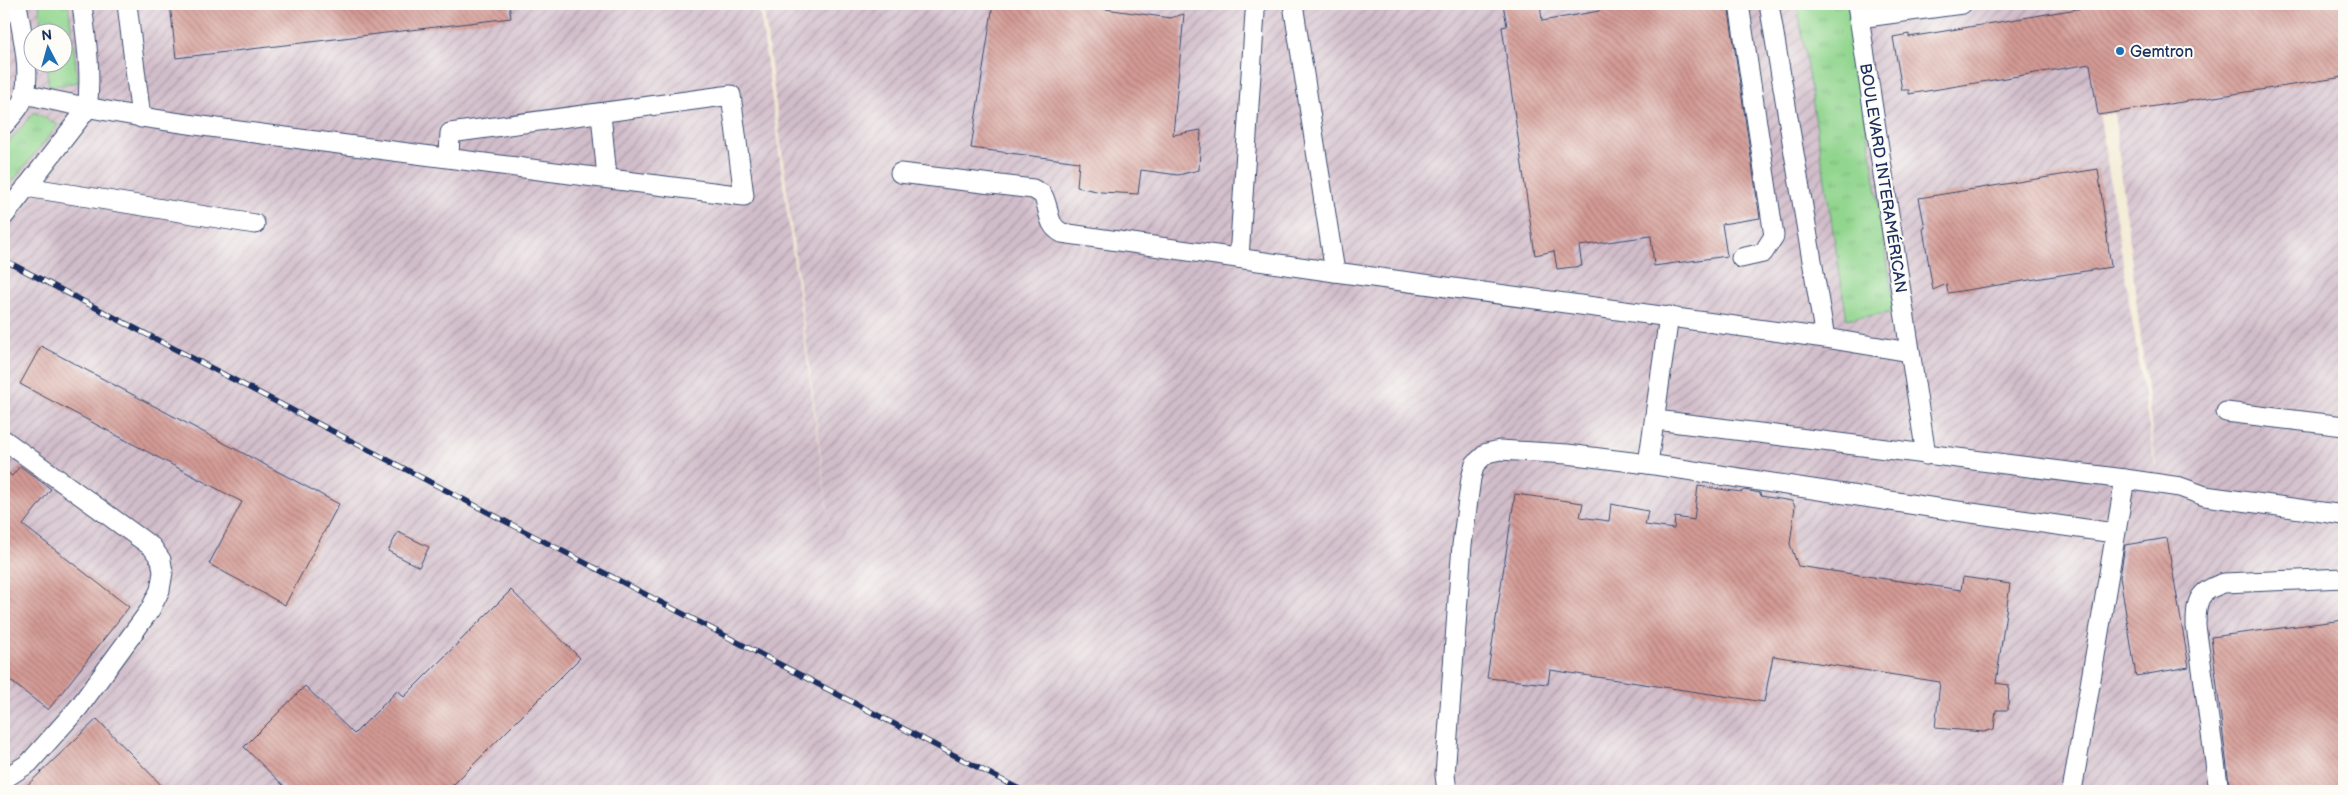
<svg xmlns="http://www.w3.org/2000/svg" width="2348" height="795" font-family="'Balsamiq Sans',sans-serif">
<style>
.industrial{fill:url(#industrial-furrows);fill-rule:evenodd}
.grass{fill:url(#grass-tufts);stroke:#568276}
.building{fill:url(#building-back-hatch)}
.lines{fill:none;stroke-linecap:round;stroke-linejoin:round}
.minor-casing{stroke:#3b4b70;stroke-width:21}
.minor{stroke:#fff;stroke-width:19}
.rail-casing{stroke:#1b2f5e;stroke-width:5.5}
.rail{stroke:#fdfcf7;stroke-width:4;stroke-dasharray:11;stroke-linecap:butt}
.poi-dot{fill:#1f6fb2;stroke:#fdfcf7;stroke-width:2}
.labels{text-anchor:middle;stroke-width:4;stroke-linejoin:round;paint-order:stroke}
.poi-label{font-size:16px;fill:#1b2f5e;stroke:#fdfcf7;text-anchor:start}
.street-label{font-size:16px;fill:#1b2f5e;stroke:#fdfcf7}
</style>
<defs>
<pattern id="industrial-furrows" width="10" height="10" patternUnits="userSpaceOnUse" patternTransform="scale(1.25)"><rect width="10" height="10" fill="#d1bdca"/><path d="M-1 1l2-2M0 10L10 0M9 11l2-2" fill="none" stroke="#a99aa7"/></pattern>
<pattern id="grass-tufts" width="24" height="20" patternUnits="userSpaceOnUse" patternTransform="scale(1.25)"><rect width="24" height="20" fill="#91d58e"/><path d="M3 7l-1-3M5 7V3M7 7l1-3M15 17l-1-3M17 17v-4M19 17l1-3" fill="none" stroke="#7cb77d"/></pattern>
<pattern id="building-back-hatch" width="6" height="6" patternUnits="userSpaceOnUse" patternTransform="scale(1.25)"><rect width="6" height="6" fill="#d49a94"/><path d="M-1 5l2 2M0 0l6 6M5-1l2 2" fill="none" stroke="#ab7e7c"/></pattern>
</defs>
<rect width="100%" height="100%" fill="#fdfcf7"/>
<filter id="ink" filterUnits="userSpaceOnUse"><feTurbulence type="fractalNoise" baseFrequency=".02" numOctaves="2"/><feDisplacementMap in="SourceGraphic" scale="10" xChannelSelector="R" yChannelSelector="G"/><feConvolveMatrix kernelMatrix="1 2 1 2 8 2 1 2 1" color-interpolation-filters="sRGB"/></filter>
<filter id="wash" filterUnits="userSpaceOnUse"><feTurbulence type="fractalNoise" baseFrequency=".0096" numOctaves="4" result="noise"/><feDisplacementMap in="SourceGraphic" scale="20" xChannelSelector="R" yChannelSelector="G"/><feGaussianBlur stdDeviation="1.12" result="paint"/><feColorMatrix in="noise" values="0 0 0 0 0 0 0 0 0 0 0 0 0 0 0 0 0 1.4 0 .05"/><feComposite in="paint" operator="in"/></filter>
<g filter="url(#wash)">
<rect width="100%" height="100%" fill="#f3ead3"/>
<path class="industrial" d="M4 4H759L834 559 763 4H2082L2158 484 2114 112 2096 4H2344V791H4ZM32 32H62V62H32Z"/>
<g class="grass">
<path d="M39 4H68L78 82 49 87 46 63 62 62V32H42Z"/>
<path d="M1797 4H1848L1895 312 1847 319Z"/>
<path d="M34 112 58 125 4 192V148Z"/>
</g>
<g id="blocks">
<g class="building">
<path d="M170 4H509L511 18 176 58Z"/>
<path d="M993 4H1069L1170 18 1184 14 1173 135 1201 130 1199 170 1178 175 1141 170 1138 194 1101 192 1077 187 1079 162 971 148Z"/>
<path d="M1503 4H1540L1542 21 1599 11 1598 4H1614V8L1641 4H1728L1760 218 1722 224 1727 256 1654 266 1651 236 1579 246 1582 266 1557 269 1554 251 1535 255 1502 27 1507 26Z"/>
<path d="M2083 4H2344V77L2098 115 2090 64 1909 94V90H1902L1893 37 1909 34V37L2083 8Z"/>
<path d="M2098 169 2111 267 1948 293 1946 284 1933 290 1923 229 1925 228 1919 198Z"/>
<path d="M41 346 339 504 285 605 209 564 242 502 20 384Z"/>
<path d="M20 466 51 489 23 525 129 607 48 710 4 676V470L12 476Z"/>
<path d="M1698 486 1741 492 1744 490 1760 493 1761 496 1792 501 1795 506 1790 544 1798 566 1961 590 1963 577 2010 584 1996 683 2009 685 2008 710H1996L1994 729 1984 732 1935 728 1940 682 1773 656 1764 702 1550 670 1548 684 1487 678 1515 494 1583 503 1580 517 1609 521 1611 504 1648 511 1645 525 1674 529 1675 517 1694 520Z"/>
<path d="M398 532 429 547 419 567 388 551Z"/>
<path d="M2167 538 2189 667 2136 676 2120 577 2125 545Z"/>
<path d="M511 590 580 658 447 791H289L244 747 305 686 354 734 398 690 404 697Z"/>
<path d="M2344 620V791H2230L2211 637Z"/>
<path d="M97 719 167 791H21Z"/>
</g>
</g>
</g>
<g filter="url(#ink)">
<use href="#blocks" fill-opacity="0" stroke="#3b4b70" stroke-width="1"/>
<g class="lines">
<g class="minor-casing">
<g id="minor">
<path d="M127 4 141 118"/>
<path d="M1293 4 1335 272 1825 338 1910 352"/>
<path d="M1739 4 1774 236 1763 253 1741 258"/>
<path d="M1769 4 1825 338"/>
<path d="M1857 4 1926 455"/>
<path d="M1859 18 1962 4"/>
<path d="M25 94C121 117 218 128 316 141 459 160 601 178 744 196L731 95 450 133 449 158"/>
<path d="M601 114 607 178"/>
<path d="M4 125C12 116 22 106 25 93 31 68 21 29 17 4"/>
<path d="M900 173 1033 189 1042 194C1051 208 1045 224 1062 233L1335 272"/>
<path d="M26 187 255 224"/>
<path d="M4 216 87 109C92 74 86 38 82 4"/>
<path d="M1239 258 1255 13"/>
<path d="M2226 412 2344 426"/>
<path d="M1656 420 2125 479 2180 487 2205 496 2344 515"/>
<path d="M4 440 152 547 161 560 163 572 160 590 150 610 79 707 29 763 4 779"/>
<path d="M1648 464 1936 508 2114 533"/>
<path d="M1447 791 1445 775 1447 748 1462 545 1471 478 1475 464 1487 453 1500 450 1567 454 1648 464 1669 316"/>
<path d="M2072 791 2125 479"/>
<path d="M2219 791 2196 626C2196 600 2198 591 2224 583L2344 578"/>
</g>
</g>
<use href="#minor" class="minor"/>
<g class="rail-casing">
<path id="rail" d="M4 260 1023 791"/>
</g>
<use href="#rail" class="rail"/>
</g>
</g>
<circle class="poi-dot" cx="2120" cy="51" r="5"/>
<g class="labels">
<g class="poi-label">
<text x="2130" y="57">Gemtron</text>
</g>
<g class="street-label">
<text transform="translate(1884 178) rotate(81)" y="6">BOULEVARD INTERAMÉRICAN</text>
</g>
</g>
<rect width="2348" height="795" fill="none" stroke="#fdfcf7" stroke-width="20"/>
<g transform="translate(48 48) rotate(354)"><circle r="24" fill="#fdfcf7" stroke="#a3aaba"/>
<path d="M0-4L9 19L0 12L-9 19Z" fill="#1f6fb2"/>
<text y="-8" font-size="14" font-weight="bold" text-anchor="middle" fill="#1b2f5e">N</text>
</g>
</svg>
